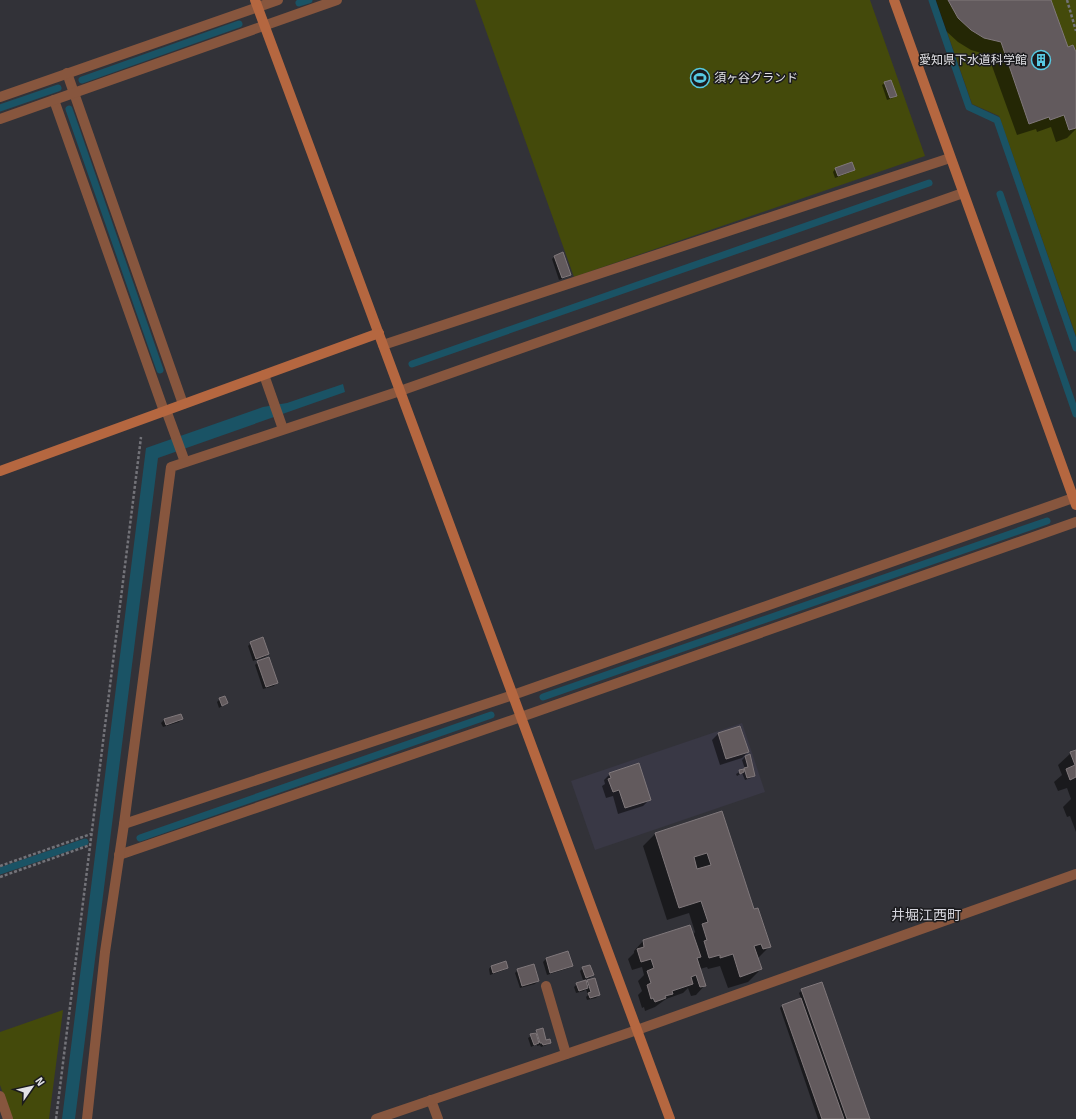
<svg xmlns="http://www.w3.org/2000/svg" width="1076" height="1119" font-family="Signika,'Noto Sans JP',sans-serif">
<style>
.built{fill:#393845}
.green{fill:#444a0b}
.water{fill:#1a5365}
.shadow{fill:#0007}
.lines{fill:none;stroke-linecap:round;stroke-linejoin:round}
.stream{stroke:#1a5365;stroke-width:7}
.building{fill:#625a5d;stroke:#80787b;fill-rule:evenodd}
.path{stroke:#737379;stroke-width:2.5;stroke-dasharray:3 2;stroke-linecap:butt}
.lane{stroke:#87563e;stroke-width:10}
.street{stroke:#87563e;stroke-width:10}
.secondary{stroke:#b56740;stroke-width:10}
.labels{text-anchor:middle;stroke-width:3;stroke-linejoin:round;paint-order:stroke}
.poi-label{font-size:12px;fill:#e1e1e5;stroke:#1a1a1d;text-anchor:end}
.quarter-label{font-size:14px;fill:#d5d5dd;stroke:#1a1a1d}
</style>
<rect width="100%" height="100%" fill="#323238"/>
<path class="built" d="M742 723 765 792 595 850 571 781Z"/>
<g class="green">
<path d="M475 0H870L925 156 574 277Z"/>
<path d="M936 0H1076V336L999 116 972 104Z"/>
<path d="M63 1010 49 1119H12L0 1085V1032Z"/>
</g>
<path class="water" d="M343 384 345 392 158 458 75 1119H62L146 448 263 407 287 403Z"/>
<g class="shadow">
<path d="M933 0H1050L1067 48 1076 55V129L1067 138 1056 142 1051 127 1037 132 1036 129 1017 135 988 55 971 50 958 42 946 31 937 17Z"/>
<path d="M885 83 895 95 893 98 887 100 882 85Z"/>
<path d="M852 163 854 169 851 172 835 178 833 172 835 169Z"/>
<path d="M555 256 570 274 567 277 559 280 552 259Z"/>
<path d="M251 643 268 654 265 657 253 661 248 646Z"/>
<path d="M258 662 276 683 274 686 263 689 255 665Z"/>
<path d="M220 699 227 703 219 708 217 702Z"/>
<path d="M180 715 182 719 179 722 163 727 161 723 164 720Z"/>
<path d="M740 727 748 752 742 758 749 755 754 775 751 778 745 780 742 773 737 776 736 774 745 769 742 760 745 757 720 765 712 740 718 734Z"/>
<path d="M1076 751V832L1070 816 1067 817 1063 807 1071 799 1067 788 1058 791 1054 782 1062 775 1058 765 1071 753Z"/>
<path d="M610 774 650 799 643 806 618 814 613 796 606 798 602 786 605 784 604 780Z"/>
<path d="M721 812 753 910 770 946 757 959 761 969 748 982 728 988 720 966 708 969 707 967 700 969 705 985 696 995 691 996 688 988 683 993 666 999 655 1007 645 1011 644 1007 642 1008 638 995 642 991 638 981 644 975 642 967 632 970 628 959 634 953V951L643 941 690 926 693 935 695 932 689 913 667 920 643 846 655 834Z"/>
<path d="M568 952 572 966 569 968 547 975 543 962 546 959Z"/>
<path d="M491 966 507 968 504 970 490 975 489 969Z"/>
<path d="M583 968 592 975 590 978 583 980 580 971Z"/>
<path d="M518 970 538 981 535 984 520 988 515 973Z"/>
<path d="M588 981 599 995 596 998 587 1000 586 997 588 995 586 989 584 991 576 993 574 987 577 984 586 983Z"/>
<path d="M802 990 869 1119H818L780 1008 782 1006 801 999 799 993Z"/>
<path d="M537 1031 545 1041 550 1042 547 1045 541 1047 540 1045 537 1046V1044L531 1047 528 1038Z"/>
</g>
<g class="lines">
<g class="stream">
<path d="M932 0 969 107 997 120 1076 348"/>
<path d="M299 3 309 0"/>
<path d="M82 80 239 24"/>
<path d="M0 108 58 88"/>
<path d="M69 109 160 370"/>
<path d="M1000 194 1076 414"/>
<path d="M412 364 929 183"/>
<path d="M543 697 1047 521"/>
<path d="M140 838 491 715"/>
<path d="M0 871 85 842"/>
</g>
</g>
<g class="building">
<path d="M948 0H1051L1068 47 1073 45 1076 52V128L1069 130 1064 115 1050 120 1049 117 1029 124 1001 42 984 38 971 30 958 18Z"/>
<path d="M891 80 897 96 890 98 884 82Z"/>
<path d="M852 162 855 170 838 176 835 168Z"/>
<path d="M563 252 571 275 562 278 554 256Z"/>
<path d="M263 637 269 654 256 659 250 642Z"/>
<path d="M269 657 278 683 266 687 257 661Z"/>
<path d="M225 696 228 703 222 706 219 698Z"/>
<path d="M181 714 183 719 166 725 164 719Z"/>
<path d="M740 726 749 752 726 759 718 733Z"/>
<path d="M1076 750V777L1070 780 1066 769 1075 765 1070 752Z"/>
<path d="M750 754 755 776 747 778 744 768 748 767 745 756Z"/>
<path d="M639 763 651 800 625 808 619 790 613 792 608 779 611 778 609 773Z"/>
<path d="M744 769V772L740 774 739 770Z"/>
<path d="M722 811 754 909 758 908 771 947 763 949 761 944 754 946 762 969 740 977 733 954 720 958V955L709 958 704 941 707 940 702 924 708 922 701 901 679 908 655 833ZM707 853 711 865 697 869 694 857Z"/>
<path d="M690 925 701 957 697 958 706 986 700 987 696 975 691 977 693 984 672 991 673 994 665 996 666 998 655 1002 653 998 651 999 647 985 651 983 647 971 654 968 651 959 641 962 637 949 644 947 643 940Z"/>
<path d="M568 951 573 966 550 973 546 958Z"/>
<path d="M506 961 508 968 493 973 491 966Z"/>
<path d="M534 964 539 981 522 986 517 969Z"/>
<path d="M590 965 594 975 586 978 582 967Z"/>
<path d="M595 978 600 995 590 998 588 993 591 992 587 980Z"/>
<path d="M586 980 588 988 579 991 576 983Z"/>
<path d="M822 982 870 1119H847L801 989Z"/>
<path d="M801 998 844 1119H822L782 1005Z"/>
<path d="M543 1028 546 1040 550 1039 551 1043 543 1045 542 1043H540L536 1030Z"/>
<path d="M536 1033 539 1043 534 1045 530 1034Z"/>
</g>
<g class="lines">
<g class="path">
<path d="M1067 0 1076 31"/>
<path d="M0 866 91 834"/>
<path d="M0 877 90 845"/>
<path d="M56 1119 141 437"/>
</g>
<path class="lane" d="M546 986 566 1054"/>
<g class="street">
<path d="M67 73 183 404"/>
<path d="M0 97 278 0"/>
<path d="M54 100 164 411"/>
<path d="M0 119 337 0"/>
<path d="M383 345 950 158"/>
<path d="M264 375 283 429"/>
<path d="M166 410 185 462"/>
<path d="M124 824 513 695 1076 497"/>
<path d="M119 855 521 717 1076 522"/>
<path d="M0 1096 8 1119"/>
<path d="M431 1100 438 1119"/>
<path d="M87 1119 105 952 124 824 171 467 400 391 963 193"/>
<path d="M376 1119 637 1030 1076 874"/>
</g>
<g class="secondary">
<path d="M255 0 670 1119"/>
<path d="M894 0 1076 505"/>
<path d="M0 471 379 333"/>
</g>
</g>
<defs>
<g id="building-ring" transform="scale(1)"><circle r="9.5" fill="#1a1a1d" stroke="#57c9e2" stroke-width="1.5"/><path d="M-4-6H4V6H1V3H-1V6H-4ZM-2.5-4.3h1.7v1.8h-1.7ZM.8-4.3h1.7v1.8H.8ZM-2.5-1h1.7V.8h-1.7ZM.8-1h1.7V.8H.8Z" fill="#57c9e2"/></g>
<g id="stadium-ring" transform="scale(1)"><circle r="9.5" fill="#1a1a1d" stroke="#57c9e2" stroke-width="1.5"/><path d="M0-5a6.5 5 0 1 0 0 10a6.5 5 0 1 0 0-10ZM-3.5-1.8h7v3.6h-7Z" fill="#57c9e2"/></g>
</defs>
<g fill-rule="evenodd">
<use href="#building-ring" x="1041" y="60"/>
<use href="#stadium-ring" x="700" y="78"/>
</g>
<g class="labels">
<g class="poi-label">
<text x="1027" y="64">愛知県下水道科学館</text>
<text x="714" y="82" text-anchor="start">須ヶ谷グランド</text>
</g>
<g class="quarter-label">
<text x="926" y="920">井堀江西町</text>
</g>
</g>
<g transform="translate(32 1087) rotate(56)" stroke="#1a1a1d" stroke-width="3" paint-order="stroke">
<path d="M0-3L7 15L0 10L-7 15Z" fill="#e1e1e5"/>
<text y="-6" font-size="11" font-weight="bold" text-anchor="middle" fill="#e1e1e5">N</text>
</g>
</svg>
